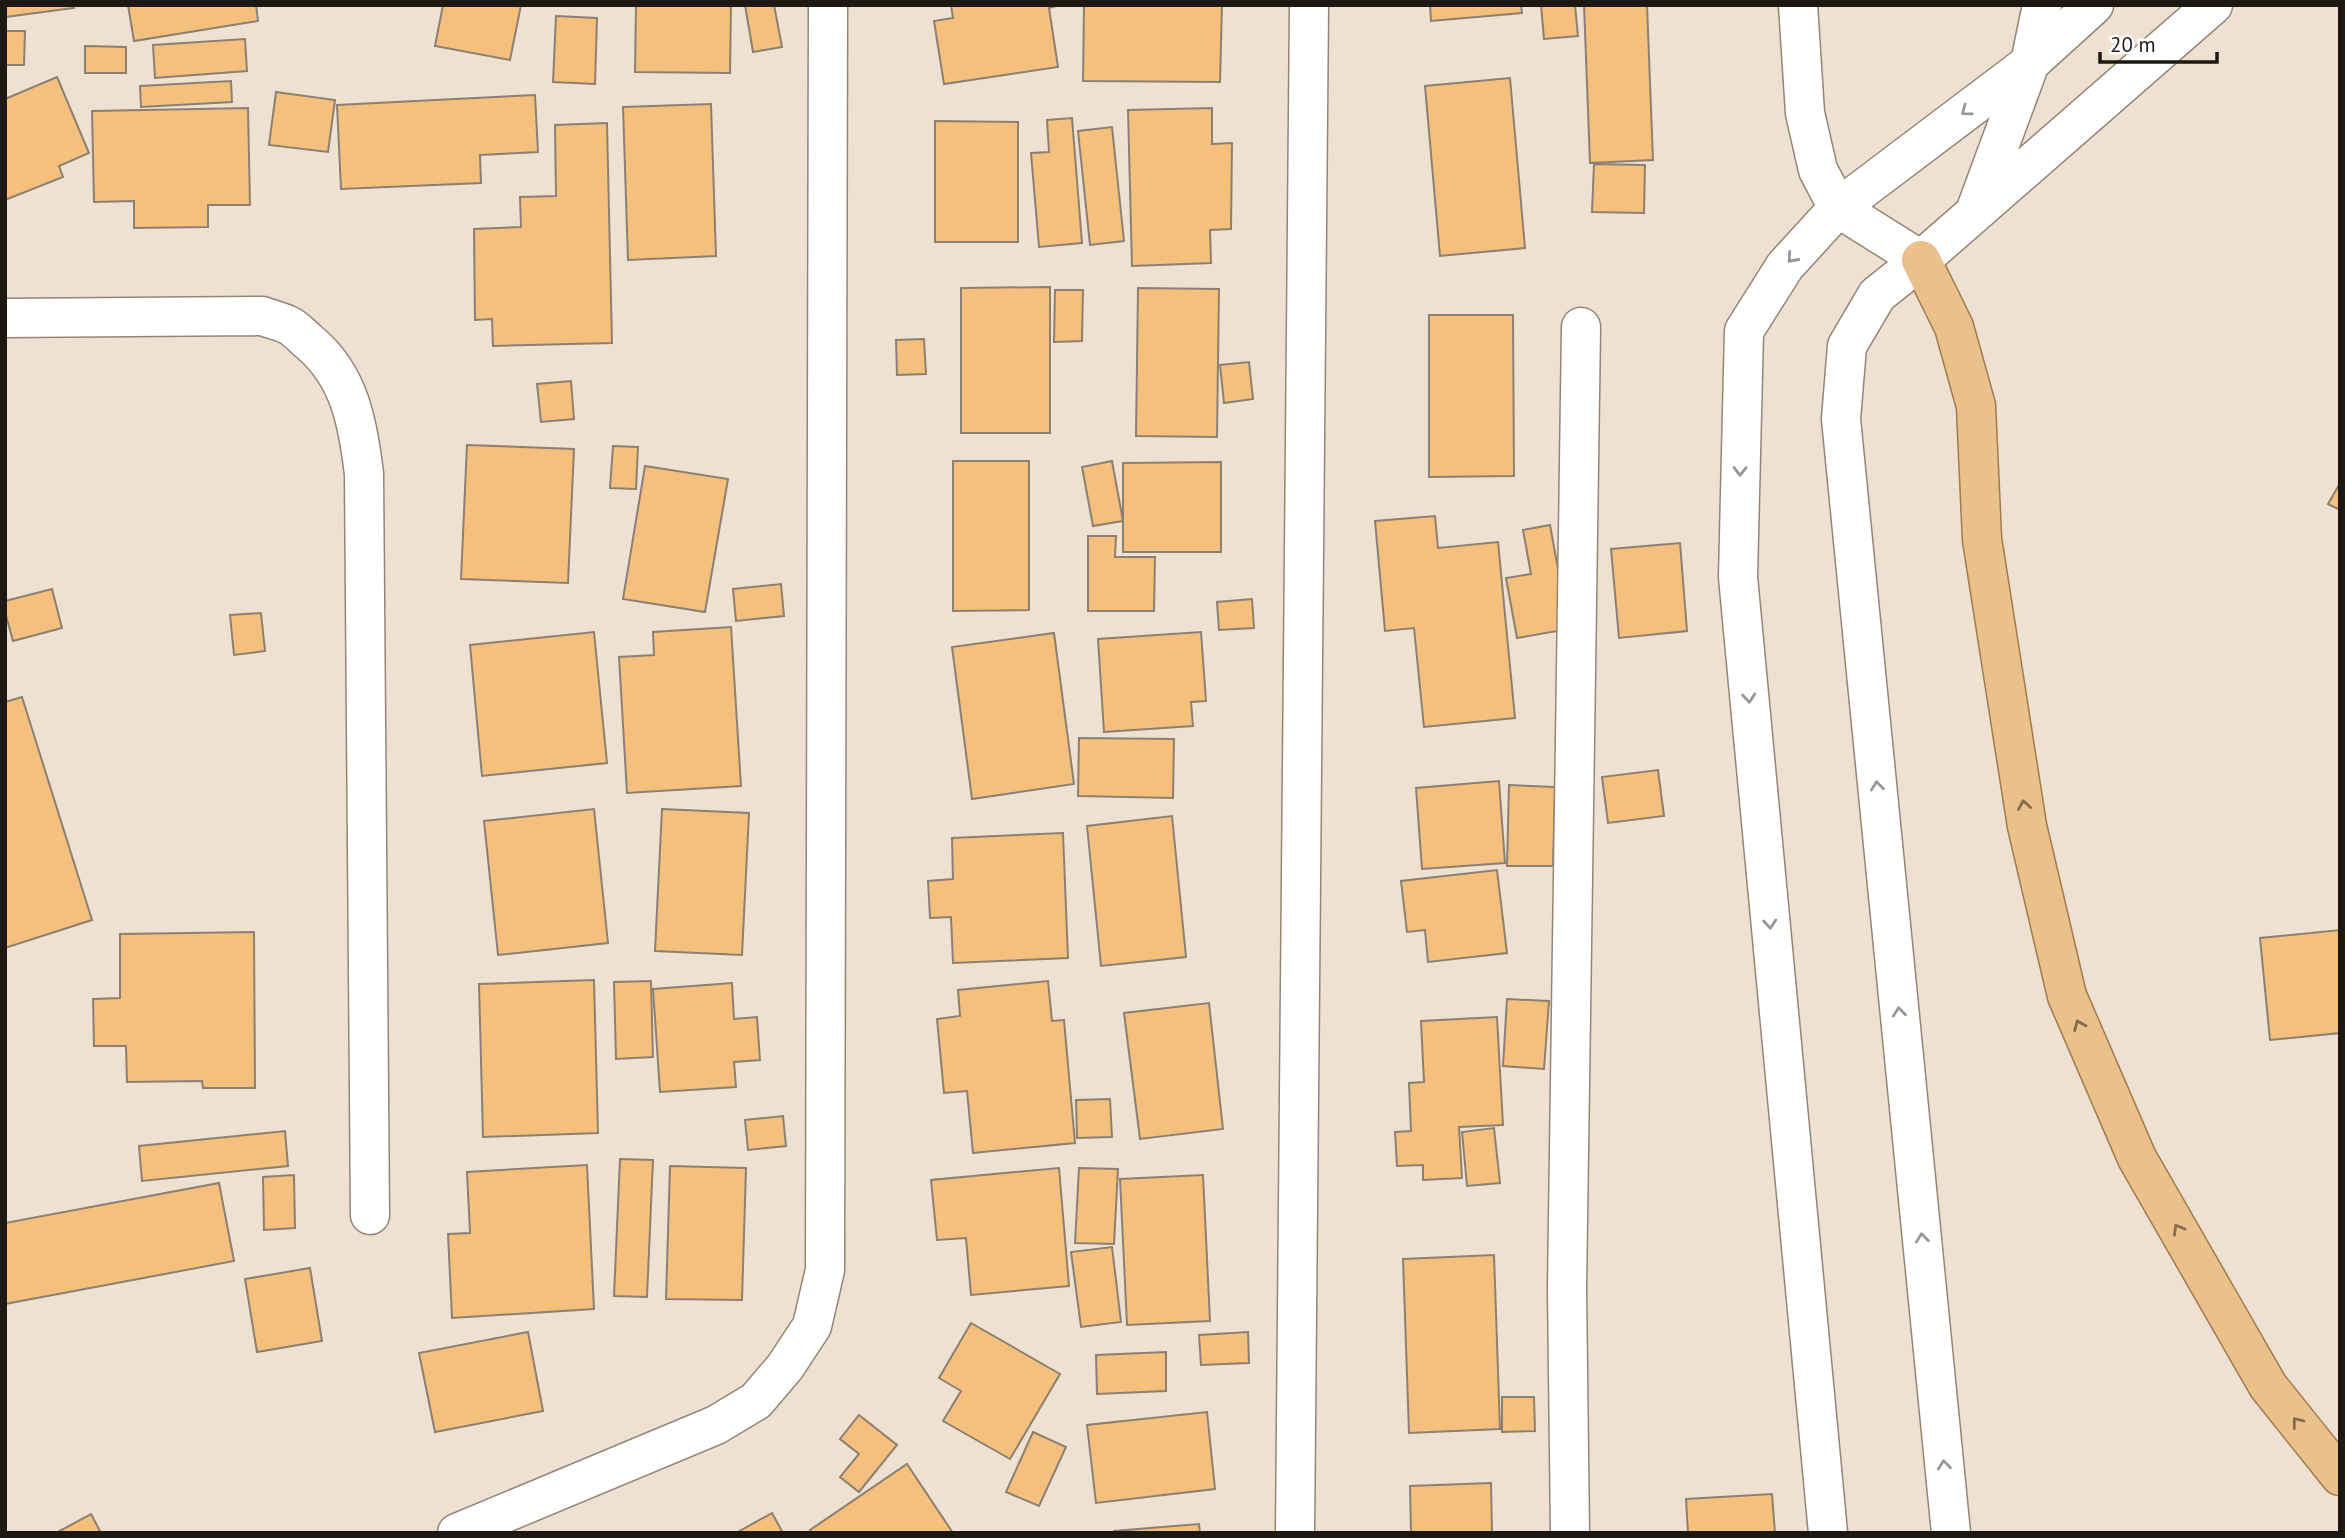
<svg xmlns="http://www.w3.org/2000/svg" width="2345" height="1538" font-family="'PT Sans',sans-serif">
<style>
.building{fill:#f5bf7e;stroke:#8c8071;stroke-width:2}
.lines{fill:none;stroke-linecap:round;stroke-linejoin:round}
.minor-casing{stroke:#938677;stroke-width:41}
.secondary-casing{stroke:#938677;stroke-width:41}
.trunk-casing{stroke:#9f7b4e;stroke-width:41}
.minor{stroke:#fff;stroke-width:38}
.secondary{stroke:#fff;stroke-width:38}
.trunk{stroke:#eac08b;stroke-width:38}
.oneway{stroke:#999794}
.oneway2{stroke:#846c4e}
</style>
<rect width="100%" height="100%" fill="#efe1d1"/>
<g class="building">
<path d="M5 5H73L74 8 5 17Z"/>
<path d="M128 5H256L258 21 134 41Z"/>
<path d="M443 5H521L510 60 435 46Z"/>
<path d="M636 5H731L730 73 635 72Z"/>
<path d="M745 5H774L782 47 753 52Z"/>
<path d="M951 5H1060L1049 8 1058 67 944 84 934 21 953 18Z"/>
<path d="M1084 5H1222L1220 82 1083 81Z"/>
<path d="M1430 5H1521L1522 13 1431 21Z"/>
<path d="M1541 5H1575L1578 36 1544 39Z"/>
<path d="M1584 5H1647L1653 160 1590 163Z"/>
<path d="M556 16 597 18 595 84 553 82Z"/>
<path d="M5 31H25L24 65H5Z"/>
<path d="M245 39 247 71 155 78 153 45Z"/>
<path d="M85 46 126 47V73H85Z"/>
<path d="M57 77 89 153 59 166 63 177 5 200V99Z"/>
<path d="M1510 78 1525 248 1440 256 1425 86Z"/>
<path d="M231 81 232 102 141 107 140 86Z"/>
<path d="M276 92 335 100 328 152 269 145Z"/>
<path d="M535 95 538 152 480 155 481 183 341 189 337 105Z"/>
<path d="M711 104 716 256 628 260 623 107Z"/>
<path d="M248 108 250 205H208V227L134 228V201L94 202 92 111Z"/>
<path d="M1212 108V144L1232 143 1231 229 1210 230 1211 263 1132 266 1128 110Z"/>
<path d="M1072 118 1082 243 1039 247 1031 153 1049 152 1047 120Z"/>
<path d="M935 121 1018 122V242H935Z"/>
<path d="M607 123 612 343 493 346 492 319 475 320 474 229 521 227 520 197 556 196 555 125Z"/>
<path d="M1112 127 1124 241 1090 245 1078 131Z"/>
<path d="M1594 164 1645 165 1644 213 1592 212Z"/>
<path d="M1050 287V433H961V288Z"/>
<path d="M1138 288 1219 289 1217 437 1136 436Z"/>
<path d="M1055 290H1083L1082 341 1054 342Z"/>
<path d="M1429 315H1513L1514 476 1429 477Z"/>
<path d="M924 339 926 374 897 375 896 340Z"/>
<path d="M1249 362 1253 399 1224 403 1220 365Z"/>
<path d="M571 381 574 419 541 422 537 384Z"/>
<path d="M467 445 574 449 568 583 461 579Z"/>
<path d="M613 446 638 447 636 489 610 488Z"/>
<path d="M953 461H1029V610L953 611Z"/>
<path d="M1112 461 1123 521 1093 526 1082 467Z"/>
<path d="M1221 462V552H1123V463Z"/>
<path d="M645 466 728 479 705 612 623 599Z"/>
<path d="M2340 483V510L2328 504Z"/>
<path d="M1435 516 1438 548 1498 542 1515 718 1424 727 1414 628 1385 631 1375 521Z"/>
<path d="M1550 525 1569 629 1517 638 1506 578 1531 574 1523 530Z"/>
<path d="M1088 536H1116L1115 557H1155L1154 611H1088Z"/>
<path d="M1680 543 1687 631 1619 638 1611 549Z"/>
<path d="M781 584 784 616 736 621 733 589Z"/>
<path d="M52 589 62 628 13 641 5 612V601Z"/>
<path d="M1252 599 1254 628 1219 630 1217 602Z"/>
<path d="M261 613 265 651 234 655 230 615Z"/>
<path d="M731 627 741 786 627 793 619 657 654 655 653 632Z"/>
<path d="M594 632 607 763 482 776 470 645Z"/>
<path d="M1201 632 1206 701 1191 702 1193 726 1104 732 1098 639Z"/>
<path d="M1054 633 1074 784 972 799 952 647Z"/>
<path d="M22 697 92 920 5 948V702Z"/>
<path d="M1079 738 1174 739 1173 798 1078 796Z"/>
<path d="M1658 770 1664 816 1608 823 1602 777Z"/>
<path d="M1499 781 1505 863 1422 869 1416 788Z"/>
<path d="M1509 785 1555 787 1553 866H1507Z"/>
<path d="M594 809 608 943 498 955 484 821Z"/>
<path d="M662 809 749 813 742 955 655 951Z"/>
<path d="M1172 816 1186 957 1101 966 1087 826Z"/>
<path d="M1063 833 1068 958 953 963 951 917 930 918 928 881 953 879 952 838Z"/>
<path d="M1497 870 1507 953 1428 962 1425 930 1407 932 1401 881Z"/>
<path d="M2340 930V1033L2270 1040 2260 938Z"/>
<path d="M254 932 255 1088H203L202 1081 127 1082 126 1046H94L93 999 120 998V934Z"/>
<path d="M594 980 598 1133 483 1137 479 984Z"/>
<path d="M651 981 653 1057 616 1059 614 982Z"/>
<path d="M1048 981 1052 1021 1064 1020 1075 1143 973 1153 967 1091 944 1093 937 1019 960 1016 958 990Z"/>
<path d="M732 983 734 1019 757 1017 760 1060 734 1062 736 1087 660 1092 653 989Z"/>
<path d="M1507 999 1549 1001 1544 1069 1503 1066Z"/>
<path d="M1209 1003 1223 1129 1140 1139 1124 1013Z"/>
<path d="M1497 1017 1503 1125 1459 1127 1462 1178 1423 1180V1165L1397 1166 1395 1132 1411 1131 1409 1083 1424 1082 1421 1021Z"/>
<path d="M1110 1099 1112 1137 1077 1138 1076 1100Z"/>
<path d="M783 1116 786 1146 748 1150 745 1120Z"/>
<path d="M1494 1128 1500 1183 1467 1186 1462 1132Z"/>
<path d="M285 1131 288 1166 142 1181 139 1146Z"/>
<path d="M620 1159 653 1160 647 1297 614 1296Z"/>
<path d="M587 1165 594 1309 452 1318 448 1234 470 1233 467 1172Z"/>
<path d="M670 1166 746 1168 742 1300 666 1299Z"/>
<path d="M1059 1168 1069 1286 971 1295 966 1238 937 1240 931 1180Z"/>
<path d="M1079 1168 1118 1169 1114 1244 1075 1243Z"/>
<path d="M294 1175 295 1228 264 1230 263 1177Z"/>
<path d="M1203 1175 1210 1321 1127 1325 1120 1179Z"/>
<path d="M219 1183 234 1261 5 1304V1223Z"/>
<path d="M1112 1247 1121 1322 1081 1327 1071 1252Z"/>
<path d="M1494 1255 1500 1429 1409 1433 1403 1259Z"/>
<path d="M310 1268 322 1341 257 1352 245 1279Z"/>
<path d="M971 1323 1060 1374 1010 1459 943 1421 961 1391 939 1378Z"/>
<path d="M528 1332 543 1411 435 1432 419 1353Z"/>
<path d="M1248 1332 1249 1363 1201 1365 1199 1335Z"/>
<path d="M1166 1352V1391L1097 1394 1096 1355Z"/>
<path d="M1502 1397H1534L1535 1431 1502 1432Z"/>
<path d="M1207 1412 1215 1489 1096 1503 1087 1425Z"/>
<path d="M859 1415 897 1445 859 1492 840 1477 859 1454 840 1439Z"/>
<path d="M1033 1432 1066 1447 1039 1506 1006 1492Z"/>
<path d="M907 1464 953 1533H812L810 1530Z"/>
<path d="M1491 1483 1492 1533H1411L1410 1486Z"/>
<path d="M1772 1494 1775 1533H1688L1686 1499Z"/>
<path d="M772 1513 783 1533H736Z"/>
<path d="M91 1514 101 1533H56Z"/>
<path d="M1199 1524 1200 1533H1114V1531Z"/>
</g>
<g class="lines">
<g class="minor-casing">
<g id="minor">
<path d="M1798 5 1805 113 1818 170 1838 208 1921 260 2213 5"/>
<path d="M1838 208 2030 63 2094 5"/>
<path d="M1976 209 2030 63 2042 5"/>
<path d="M5 318 262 316C270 319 280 321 288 325 295 328 302 336 309 342 350 376 358 424 364 474L370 1215"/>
<path d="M457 1533 716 1425 756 1401 785 1367 812 1326 825 1270 828 5"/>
<path d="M1295 1533 1309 5"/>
<path d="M1570 1533 1567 1289 1581 327"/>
</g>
</g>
<g class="secondary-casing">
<g id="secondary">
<path d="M1921 260 1877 295 1847 346 1841 419 1951 1533"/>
<path d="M1828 1533 1738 577 1744 331 1785 266 1838 208"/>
</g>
</g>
<g class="trunk-casing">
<path id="trunk" d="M1921 260 1954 327 1976 406 1982 539 2027 826 2067 996 2137 1158 2268 1386 2340 1476"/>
</g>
<use href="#minor" class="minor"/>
<use href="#secondary" class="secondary"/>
<use href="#trunk" class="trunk"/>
</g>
<defs><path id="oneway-chevron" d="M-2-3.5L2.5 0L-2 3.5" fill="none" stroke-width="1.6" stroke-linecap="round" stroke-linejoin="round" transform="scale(1.75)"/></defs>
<g class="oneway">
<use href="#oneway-chevron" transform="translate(1966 111) rotate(143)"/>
<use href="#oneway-chevron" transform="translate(1792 258) rotate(132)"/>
<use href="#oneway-chevron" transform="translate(1740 471) rotate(91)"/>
<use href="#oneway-chevron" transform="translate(1749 698) rotate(85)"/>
<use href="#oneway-chevron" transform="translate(1877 786) rotate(-96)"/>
<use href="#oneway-chevron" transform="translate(1770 924) rotate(85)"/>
<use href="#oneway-chevron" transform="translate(1899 1012) rotate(-96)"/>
<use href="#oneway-chevron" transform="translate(1922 1238) rotate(-96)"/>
<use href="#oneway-chevron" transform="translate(1944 1465) rotate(-96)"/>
</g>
<g class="oneway2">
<use href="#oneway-chevron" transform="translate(2024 805) rotate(-99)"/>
<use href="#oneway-chevron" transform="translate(2079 1025) rotate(-113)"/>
<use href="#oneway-chevron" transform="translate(2178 1229) rotate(-120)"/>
<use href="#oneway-chevron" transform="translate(2297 1422) rotate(-128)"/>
</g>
<rect width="2345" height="1538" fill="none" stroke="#1d1812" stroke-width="14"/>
<path d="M2100 52v10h117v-10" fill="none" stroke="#1d1812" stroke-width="3.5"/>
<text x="2110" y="52" font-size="21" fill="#1d1812" stroke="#ffffff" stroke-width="5" paint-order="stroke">20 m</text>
</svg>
